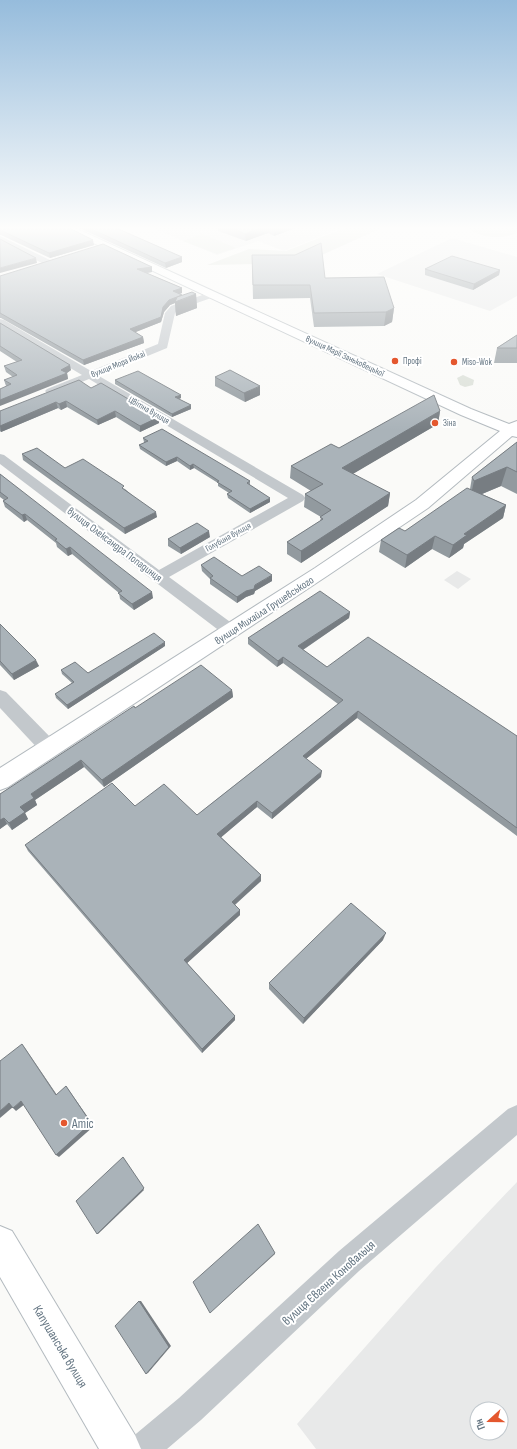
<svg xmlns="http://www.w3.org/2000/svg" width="517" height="1449" font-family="'Sofia Sans Condensed',sans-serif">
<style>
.built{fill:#e8e9e9;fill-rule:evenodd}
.green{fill:#dadfd7}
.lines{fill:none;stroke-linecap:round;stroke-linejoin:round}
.secondary-casing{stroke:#b3babf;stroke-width:2}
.street{fill:#c3c8cc;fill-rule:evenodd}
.secondary{fill:#fff;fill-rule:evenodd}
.wall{fill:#929a9f}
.shaded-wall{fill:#777d82}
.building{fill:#aab3b9;stroke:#777d82}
.poi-dot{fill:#e4572e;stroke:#fff;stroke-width:1.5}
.labels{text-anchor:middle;stroke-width:4;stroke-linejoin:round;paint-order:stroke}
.far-street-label{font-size:9px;fill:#657683;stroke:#fff}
.far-poi-label{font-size:9px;fill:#657683;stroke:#fff;text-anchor:start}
.street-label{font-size:11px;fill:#657683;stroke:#fff}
.near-poi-label{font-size:13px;fill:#657683;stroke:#fff;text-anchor:start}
.near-street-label{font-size:13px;fill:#657683;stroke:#fff}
</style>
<rect width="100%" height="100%" fill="#fafaf8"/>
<g class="built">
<path d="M150 227H344L284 251 258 241 217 255Z"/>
<path d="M452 238 517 257V296L490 311 377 274Z"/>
<path d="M457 571 471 579 458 589 444 580Z"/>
<path d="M517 1182V1449H316L297 1424 436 1267ZM477 1409H501V1433H477Z"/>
</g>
<g class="green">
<path d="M347 227H384L304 263 207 265 249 249 286 251Z"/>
<path d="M471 227H517V233C501 239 484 239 469 229Z"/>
<path d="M202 234 236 248 217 254 183 241Z"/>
<path d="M463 375 474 380 473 385 465 387 460 385 457 378Z"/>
</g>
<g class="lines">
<g class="secondary-casing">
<g id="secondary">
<path d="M59 227H73L471 409 509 424 517 421V437L512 436 428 508 327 576 8 787 0 790V768L315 568 416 500 500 431 461 415Z"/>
<path d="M0 1226 12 1231 135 1435 141 1449H99L0 1277Z"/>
</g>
</g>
<g class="street">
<path d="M0 236 52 261 53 263 52 265H46L0 242Z"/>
<path d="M211 292 216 295 214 297 177 310 175 313 167 348 99 376 303 495 305 498 303 501 169 577 237 627 239 631 237 635 231 637 225 635 0 464V454L4 455 159 570 288 498 89 379 55 393H47L45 391 47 389 82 375 0 326V319L4 320 91 371 158 344 165 313 171 306Z"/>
<path d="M0 690 6 692 56 743 58 748 56 753 49 755 42 753 0 708Z"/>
<path d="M517 1105V1135L359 1271 201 1420 167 1449H126L131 1438 179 1398 339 1251 508 1109Z"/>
</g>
<use href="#secondary" class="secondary"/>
</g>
<g class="wall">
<path d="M0 227 94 245 50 258 1 235H0Z"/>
<path d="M77 227H114L182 257V262L166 268Z"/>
<path d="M218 227H298L274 236 268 233 246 241 218 231Z"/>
<path d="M252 255 325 278 394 308 392 322 384 326 314 327 310 298 253 299Z"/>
<path d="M152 267V272L147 273 182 288V293L179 294 182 296 196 294 197 308 176 316 175 303 170 305 164 312 161 322 135 332 143 337 144 343 84 365 1 318H0V276Z"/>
<path d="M425 269 500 270 499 275 473 290 425 275Z"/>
<path d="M0 323 71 370 67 373 68 379 6 386 4 380 13 377 6 372 4 366 17 362 0 351Z"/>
<path d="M517 335V363H494L497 348Z"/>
<path d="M215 377 260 395 245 402 215 386Z"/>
<path d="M115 380 181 398 179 399 191 405V409L172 417 115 384Z"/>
<path d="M91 388 159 423 140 432 116 417 98 425 67 407 61 410 58 408 1 432 0 431V411Z"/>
<path d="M440 411 438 424 352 474 390 493 388 506 301 563 287 554V542L320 521 321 517 304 507 305 494 311 491 290 478 291 466Z"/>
<path d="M143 438 250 481V485L270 502 250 513 228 498 227 494 229 493 218 486V483L194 468 190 470 177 461 166 466 140 449 139 445 145 443 144 442Z"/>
<path d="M517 442V494L501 486 482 494 506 505 503 518 464 544 463 548 449 558 432 549 405 568 379 552 381 540 405 531 470 489 472 477Z"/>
<path d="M22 454 65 468 125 489 157 517 125 534 23 460Z"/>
<path d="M0 474 153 598 134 610 120 599 119 593 72 554 68 556 57 547 56 543 27 520 24 522 5 507 3 501 4 500 0 497Z"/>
<path d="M210 537 181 554 168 546V539Z"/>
<path d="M201 565 242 576 272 581 255 591 254 594 246 597 237 603 210 584V579L202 571Z"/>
<path d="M350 612 349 618 303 650 327 667 517 736V836L357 718 306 759 321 777 272 819 257 807 221 837 261 875V881L235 905 240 915 187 963 235 1016V1020L202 1053 28 851 25 845 135 806 197 815 338 704 283 663 277 667 248 644V638Z"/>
<path d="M0 624 39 666 14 680 0 665Z"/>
<path d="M165 646 68 709 56 698 55 694 72 683 62 674 61 670 88 673Z"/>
<path d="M232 690 233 697 104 787 84 767 35 800 37 805 25 813 28 819 12 830 7 824 0 829V794L135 708Z"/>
<path d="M383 940 303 1024 269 989V983Z"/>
</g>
<g class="shaded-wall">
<path d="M263 227H268V233L246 241 245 234Z"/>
<path d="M277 227H298L274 236V228Z"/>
<path d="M93 240 94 245 50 258 49 253Z"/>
<path d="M182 257V262L166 268 165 263Z"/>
<path d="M36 258 37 263 0 273V268Z"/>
<path d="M152 267V272L138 274 137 269Z"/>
<path d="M500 270 499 275 473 290 474 284Z"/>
<path d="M182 288V293L173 296V291Z"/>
<path d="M196 294 197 308 176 316 175 303 170 305 164 312 161 322 131 334 130 329 163 307 169 300 182 295V300Z"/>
<path d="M394 308 392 322 384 326 386 312Z"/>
<path d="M143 337 144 343 84 365 83 360Z"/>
<path d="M70 365 71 370 64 375 67 373 68 379 0 406V400Z"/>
<path d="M260 386V395L245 402 244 393Z"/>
<path d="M181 395V398L176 400 175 397Z"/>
<path d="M66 401 67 407 61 410 59 404Z"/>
<path d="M56 402 58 408 1 432 0 426Z"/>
<path d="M191 405V409L172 417V414Z"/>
<path d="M115 411 116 417 98 425 97 420Z"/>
<path d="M440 411 438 424 341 481 342 468Z"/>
<path d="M159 417V423L140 432V426Z"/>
<path d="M177 457V461L166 466V462Z"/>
<path d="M193 464 194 468 190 470V466Z"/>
<path d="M507 467 501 486 470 499 474 481Z"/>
<path d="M390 493 388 506 301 563V551Z"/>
<path d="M270 498V502L250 513V509Z"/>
<path d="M506 505 503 518 464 544 463 548 449 558 453 545 464 534Z"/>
<path d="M156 512 157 517 125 534 124 528Z"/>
<path d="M25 514 27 520 24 522 22 515Z"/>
<path d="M209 531 210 537 181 554 180 548Z"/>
<path d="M435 536 432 549 405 568 407 555Z"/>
<path d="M70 547 72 554 68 556 66 549Z"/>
<path d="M272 575V581L255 591 254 594 246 597 237 603V597Z"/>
<path d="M152 592 153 598 134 610 132 604Z"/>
<path d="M350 612 349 618 298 653V646Z"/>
<path d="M165 642V646L68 709 67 705Z"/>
<path d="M283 657V663L277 667 278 661Z"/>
<path d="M36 660 39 666 14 680 12 674Z"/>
<path d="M232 690 233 697 104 787 102 780Z"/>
<path d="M358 711 357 718 302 762 303 756Z"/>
<path d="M81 760 84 767 35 800 37 805 25 813 28 819 12 830 9 823 31 794Z"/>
<path d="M322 771 321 777 272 819V813Z"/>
<path d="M257 801V807L218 840 217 834Z"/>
<path d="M4 818 7 824 0 829V820Z"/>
<path d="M261 875V881L232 907V902Z"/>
<path d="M240 910V915L185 965 184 960Z"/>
<path d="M386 933 383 940 303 1024 304 1018Z"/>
<path d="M235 1016V1020L202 1053V1049Z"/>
<path d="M22 1044 25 1048 59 1098 56 1095Z"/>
<path d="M66 1086 94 1126 59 1157 56 1155Z"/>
<path d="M21 1101 25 1104 16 1111 13 1108Z"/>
<path d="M9 1103 13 1107 0 1118V1111Z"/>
<path d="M123 1157 144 1190 98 1234H97Z"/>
<path d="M275 1253V1254L210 1313Z"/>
<path d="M139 1301H141L171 1346 148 1373 146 1374Z"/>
</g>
<g class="building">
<path d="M0 227H67L93 240 49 253 0 230Z"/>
<path d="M87 227H114L182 257 165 263Z"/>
<path d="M230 227H263L245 234Z"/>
<path d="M0 239 36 258 0 268Z"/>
<path d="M321 243 325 278 384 277 394 308 386 312 314 313 310 285H253L252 255H295Z"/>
<path d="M103 244 152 267 137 269 182 288 173 291 182 295 169 300 163 307 161 317 130 329 143 337 83 360 0 313V276Z"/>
<path d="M452 256 500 270 474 284 425 269Z"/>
<path d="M192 292 196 294 175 302 177 297Z"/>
<path d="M0 323 70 365 61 370 67 373 0 400V389L11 384 4 380 17 375 4 366 22 360 0 346Z"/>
<path d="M517 335V348H497Z"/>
<path d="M230 370 260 386 244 393 215 377Z"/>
<path d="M138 371 181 395 175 397 191 405 172 414 115 380Z"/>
<path d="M79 380 91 388 101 383 159 417 140 426 115 411 97 420 66 401 59 404 56 402 0 426V411Z"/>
<path d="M434 395 440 411 342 468 390 493 301 551 287 542 323 519 320 517 331 510 305 494 323 484 291 466 331 444 339 448Z"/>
<path d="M162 429 250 481 247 483 270 498 250 509 227 494 232 491 217 482 219 481 193 464 190 466 177 457 166 462 139 445 148 441 143 438Z"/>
<path d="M517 442V472L507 467 474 481 472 477Z"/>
<path d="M37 448 65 468 83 459 124 486 122 488 156 512 124 528 22 454Z"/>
<path d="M0 474 152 592 132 604 118 593 122 591 70 547 66 549 55 540 57 539 25 514 22 515 3 501 8 498 0 492Z"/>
<path d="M467 488 506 505 464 534 467 535 453 545 435 536 407 555 381 540 399 528 405 531Z"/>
<path d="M197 523 209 531 180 548 168 539Z"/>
<path d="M214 557 242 576 259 566 272 575 255 585 254 589 246 591 237 597 210 578 213 576 201 565Z"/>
<path d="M320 591 350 612 298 646 327 667 368 637 517 736V828L358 711 303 756 322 771 272 813 257 801 217 834 261 875 232 902 240 910 184 960 235 1016 202 1049 25 845 112 783 135 806 164 784 197 815 343 700 283 657 278 661 248 638Z"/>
<path d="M0 624 36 660 12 674 0 661Z"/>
<path d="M154 633 165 642 67 705 55 694 74 682 61 670 75 662 88 673Z"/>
<path d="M201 665 232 690 102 780 81 760 31 794 34 798 20 807 25 812 9 823 4 818 0 820V794L134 706 135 708Z"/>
<path d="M351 903 386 933 304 1018 269 983Z"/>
<path d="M22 1044 56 1095 66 1086 91 1123 56 1155 21 1101 13 1108 9 1103 0 1111V1061Z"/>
<path d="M123 1157 144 1188 97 1234 76 1201Z"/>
<path d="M258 1224 275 1253 210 1313 193 1282Z"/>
<path d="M139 1301 169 1347 146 1374 115 1326Z"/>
</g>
<linearGradient id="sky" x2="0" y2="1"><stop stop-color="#96bcdc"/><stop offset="0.53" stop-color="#fdfdfc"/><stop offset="1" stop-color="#fdfdfc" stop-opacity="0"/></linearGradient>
<rect width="517" height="430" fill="url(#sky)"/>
<g class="poi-dot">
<circle cx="395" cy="361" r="4"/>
<circle cx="454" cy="362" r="4"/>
<circle cx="435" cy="423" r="4"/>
<circle cx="64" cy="1123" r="4"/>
</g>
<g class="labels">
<g class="far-street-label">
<text transform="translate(345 356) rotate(25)" y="3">вулиця Марії Заньковецької</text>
<text transform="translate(118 364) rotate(-22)" y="3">вулиця Мора Йокаі</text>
<text transform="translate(149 410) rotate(30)" y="3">Цвітна вулиця</text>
<text transform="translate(228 537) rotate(-29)" y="3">Голубина вулиця</text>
</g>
<g class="far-poi-label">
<text x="403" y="364">Профі</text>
<text x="462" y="365">Miso-Wok</text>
<text x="443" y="426">Зіна</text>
</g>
<g class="street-label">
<text transform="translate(115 544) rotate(37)" y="4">вулиця Олександра Попадинця</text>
<text transform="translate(264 610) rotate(-33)" y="4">вулиця Михайла Грушевського</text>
</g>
<g class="near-poi-label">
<text x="72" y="1128">Amic</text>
</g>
<g class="near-street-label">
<text transform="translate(328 1282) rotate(-42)" y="5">вулиця Євгена Коновальця</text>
<text transform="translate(61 1346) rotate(59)" y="5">Капушанська вулиця</text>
</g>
</g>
<g transform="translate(489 1421) rotate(249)"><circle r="19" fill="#ffffff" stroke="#c1c8cd"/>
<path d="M0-3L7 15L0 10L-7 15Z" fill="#e4572e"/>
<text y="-6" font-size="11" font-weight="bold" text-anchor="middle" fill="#657683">Пн</text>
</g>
</svg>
